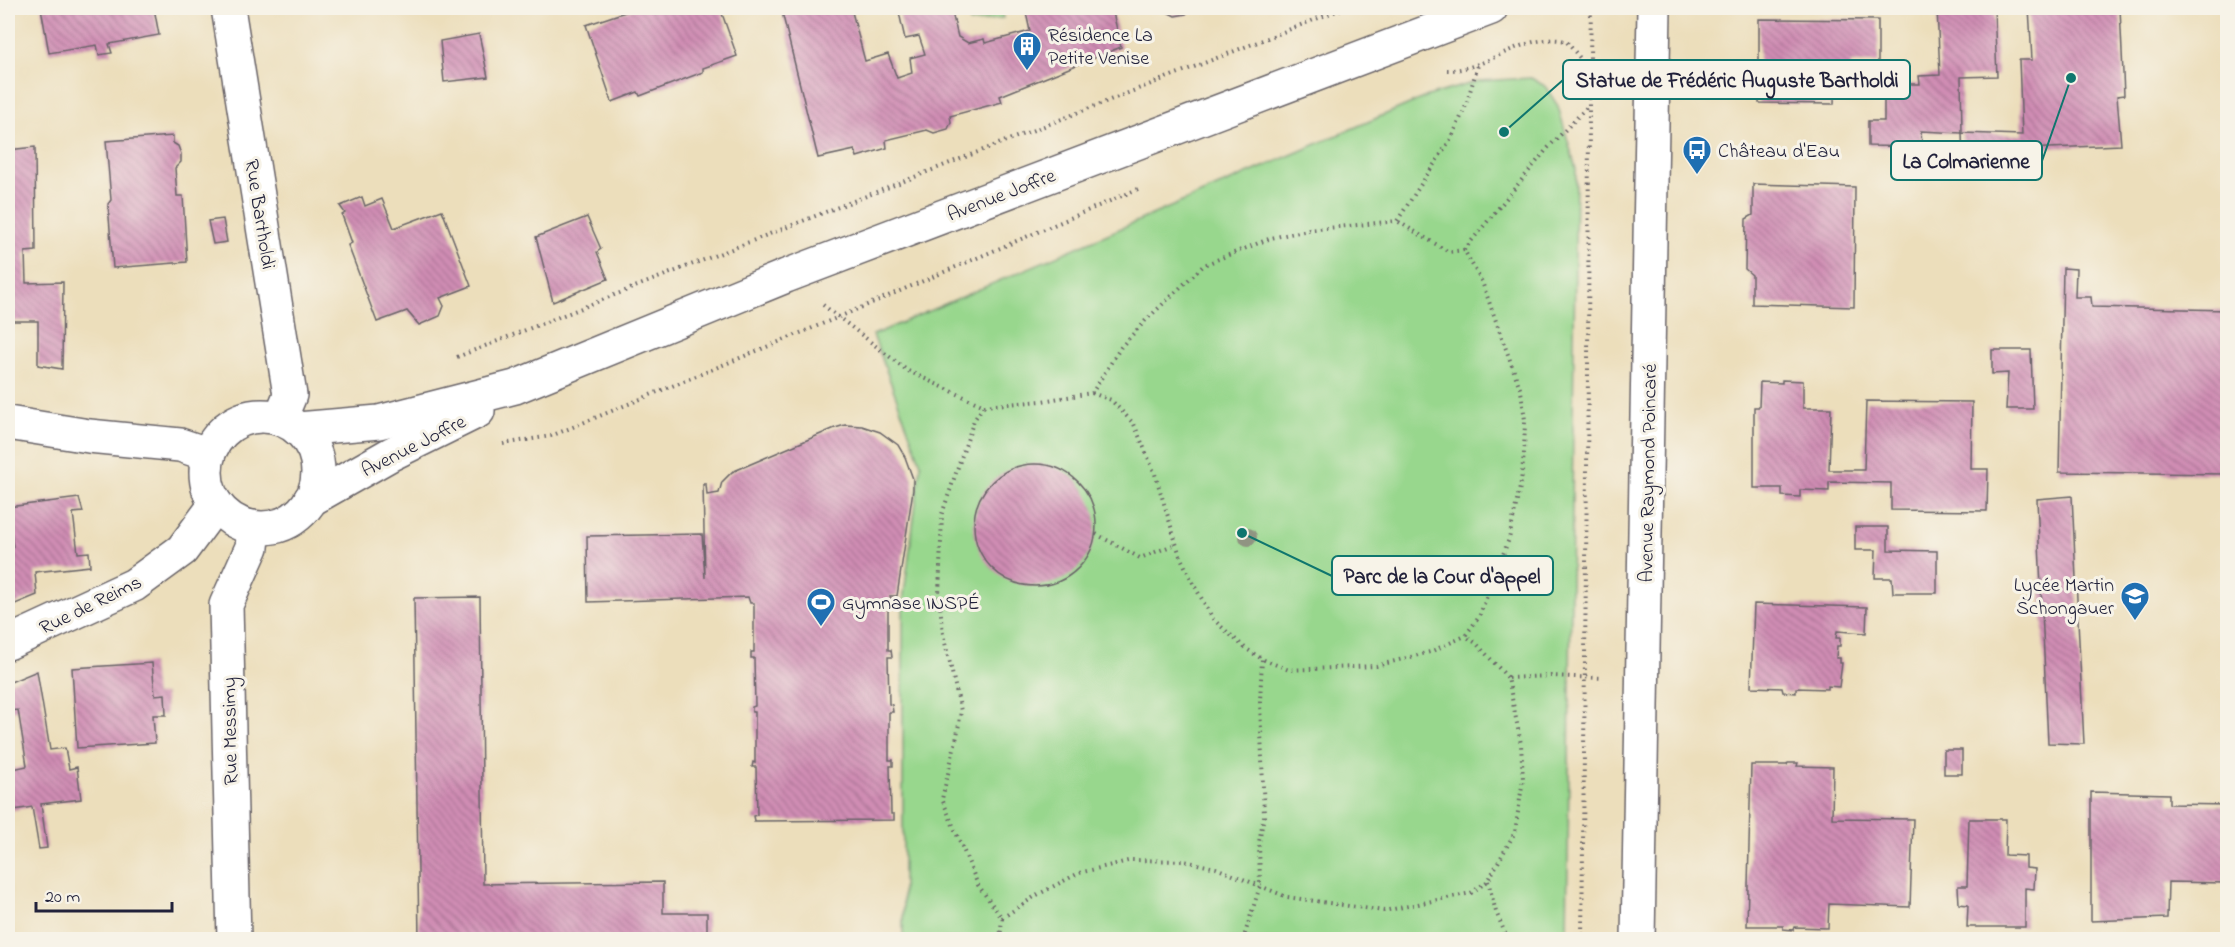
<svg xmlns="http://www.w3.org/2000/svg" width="2235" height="947" font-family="'Indie Flower',sans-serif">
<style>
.park{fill:#98d78d;stroke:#5d7c64;stroke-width:1.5}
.garden{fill:url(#garden-furrows);stroke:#5d7c64;stroke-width:1.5}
.building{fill:url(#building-back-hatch)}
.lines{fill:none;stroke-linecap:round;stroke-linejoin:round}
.minor-casing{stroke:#696468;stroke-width:36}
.tertiary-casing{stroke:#696468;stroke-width:36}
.path{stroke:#696468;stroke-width:4;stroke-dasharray:1.5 4.5;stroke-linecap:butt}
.minor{stroke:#fff;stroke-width:33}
.tertiary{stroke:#fff;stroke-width:33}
.tree{fill:#909482}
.labels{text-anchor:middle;stroke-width:6;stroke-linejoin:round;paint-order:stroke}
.poi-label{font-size:20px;fill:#22223b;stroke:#f7f3e8;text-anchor:start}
.street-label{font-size:20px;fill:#22223b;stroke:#f7f3e8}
.leader{fill:none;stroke:#0f766e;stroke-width:2}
.callout-dot{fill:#0f766e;stroke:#f7f3e8;stroke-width:2}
.callout{fill:#f7f3e8;stroke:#0f766e;stroke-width:2}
.callout-label{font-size:21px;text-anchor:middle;font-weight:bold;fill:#22223b}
</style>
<defs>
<pattern id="garden-furrows" width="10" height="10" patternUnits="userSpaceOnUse" patternTransform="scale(1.5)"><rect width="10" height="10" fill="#98d78d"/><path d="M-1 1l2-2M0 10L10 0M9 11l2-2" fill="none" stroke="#83b87b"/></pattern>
<pattern id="building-back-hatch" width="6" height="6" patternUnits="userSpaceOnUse" patternTransform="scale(1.5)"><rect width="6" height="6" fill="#d08db4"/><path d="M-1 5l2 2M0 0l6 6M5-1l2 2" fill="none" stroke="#a87394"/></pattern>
</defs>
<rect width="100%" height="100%" fill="#f7f3e8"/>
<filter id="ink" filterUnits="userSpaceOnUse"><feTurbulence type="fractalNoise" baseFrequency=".0167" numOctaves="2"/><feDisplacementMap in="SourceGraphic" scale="12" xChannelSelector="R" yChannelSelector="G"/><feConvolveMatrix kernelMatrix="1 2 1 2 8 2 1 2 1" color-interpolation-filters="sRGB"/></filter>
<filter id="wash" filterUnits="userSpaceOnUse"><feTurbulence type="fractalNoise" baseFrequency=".008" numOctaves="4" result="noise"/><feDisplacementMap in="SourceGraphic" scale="24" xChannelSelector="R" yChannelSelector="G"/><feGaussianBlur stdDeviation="1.35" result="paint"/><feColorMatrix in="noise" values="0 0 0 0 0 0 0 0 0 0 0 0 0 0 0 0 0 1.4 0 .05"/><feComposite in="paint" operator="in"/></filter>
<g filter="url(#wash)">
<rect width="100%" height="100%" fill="#ecdebb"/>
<path class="park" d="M1531 78 1545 86 1558 106 1576 169 1567 939H903V602L921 464 873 335 1428 96 1479 81Z"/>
<path class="garden" d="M965 8H1001L1003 18 970 23Z"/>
<g id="blocks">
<g class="building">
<path d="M41 8H154L159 35 109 44 112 53 99 55 97 45 49 53Z"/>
<path d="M637 8H720L737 56 703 68V72L640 96 638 92 612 102 586 25Z"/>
<path d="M781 8H851L865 61 888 54 897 78 912 73 910 58 925 54 919 36 905 39 898 8H951L958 37 968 43 984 39 985 43 1030 31 1025 8H1112L1121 47 1000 96 1002 102 950 116 951 122 948 129 934 133 927 130 886 140 887 148 857 157 855 150 818 158Z"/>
<path d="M1164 8H1192L1186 14 1175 16 1165 11Z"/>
<path d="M1937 8H1994L1997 76 1961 77 1962 133 1921 131 1922 147 1868 146V121H1884V84H1920L1919 76 1940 75Z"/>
<path d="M2029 8H2120L2124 95 2117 96 2121 145 2023 149V161L1963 160 1962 133 2022 135 2019 60H2032Z"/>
<path d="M1759 19 1878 20V63H1851V67L1841 75H1835L1834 104 1759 103Z"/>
<path d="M479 34 488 77 444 82 440 41Z"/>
<path d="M173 136V143L178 146 181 154V162L175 168 177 196H183L187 262 113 268 108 204 111 200 106 141Z"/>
<path d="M35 147 36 251 25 252 26 283 63 282 62 369 38 365V321H8V150Z"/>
<path d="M1753 184 1855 187 1854 307 1752 304V275L1745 269 1746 219 1753 215Z"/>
<path d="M362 197 365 206 382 199 394 228 442 210 471 286 440 298 444 306 440 316 419 325 407 311 377 322 348 245 352 243 342 215 345 213 340 206Z"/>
<path d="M587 217 601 249 597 252 608 279 553 302 536 237Z"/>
<path d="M223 219 227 242 213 244 208 221Z"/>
<path d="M2063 268 2076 269 2075 297H2091L2092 307 2228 310V474L2059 472Z"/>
<path d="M1992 350H2031L2033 409H2006L2008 373 1992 374Z"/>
<path d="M1782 380 1803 381V408H1831L1829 470H1864L1866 401 1972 402 1971 469H1988L1987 511 1891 510V483L1829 482V491L1800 490V497L1782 496V488H1754V407H1759L1760 382 1782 383Z"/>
<path d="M845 425 862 426 880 432 898 445 905 457 913 479V490L897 596H890L892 602 888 603V650H891L892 657H888L889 704 892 705 893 712H889V760H893V766H890L891 814H894V820L754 821 753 816 757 815 756 767H752L753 762 755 763V712H752V707L755 706 754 658H751V652H754V603H750L748 597 588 602 587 536 702 534 705 578 703 484H706L707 495 719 493 722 482 732 472 835 428Z"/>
<circle cx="1035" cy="525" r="61"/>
<path d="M2072 496 2084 744 2048 743 2037 499Z"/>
<path d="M79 498 83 512 73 513 78 553 89 552 90 566 35 572 37 595 8 607V548H13L8 507Z"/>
<path d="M1855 527H1888V550L1937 551V593H1893L1892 578H1875L1876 550H1855Z"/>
<path d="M480 597 483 884 663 882V913H707V940H419L414 598Z"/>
<path d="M1754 604 1867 607 1866 633 1837 631 1836 638H1840V646H1837L1836 658H1840V663H1842L1839 687 1828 686V689L1796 688V693L1783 692 1782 688 1751 687Z"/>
<path d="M152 663 155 695 165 694 166 715H153L155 743 77 748 72 668Z"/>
<path d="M37 671 50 750 65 748 69 769 77 767 81 799 41 804 47 848 39 849 32 807 8 811V770L27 766 18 710 8 711V683Z"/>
<rect x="1944" y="750" width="18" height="24"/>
<path d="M1788 763H1798L1797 766 1833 767 1832 818 1913 819 1910 907 1829 904 1828 928 1794 927 1793 930 1783 929V926H1747L1751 765H1787Z"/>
<path d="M2091 792 2169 794V804L2228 805V883L2168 882 2167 918 2091 921Z"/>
<path d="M1969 819H2006L2005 855 2026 856V868L2035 869 2034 889 2025 888V927H1967L1968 905 1959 904 1958 886H1967Z"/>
</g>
</g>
</g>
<g filter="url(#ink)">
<use href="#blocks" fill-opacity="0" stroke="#696468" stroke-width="1.5"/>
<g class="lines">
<g class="minor-casing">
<g id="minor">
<path d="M228 8 290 395 280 419"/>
<path d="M8 643 134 585 182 550 216 504"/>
<path d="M234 940 226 605 252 547 254 529"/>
</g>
</g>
<g class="tertiary-casing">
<g id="tertiary">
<circle cx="262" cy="472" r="56"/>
<path d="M8 423 89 436 180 445 207 454"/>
<path d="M298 429 379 422 515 387 786 276 1491 8"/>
<path d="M310 500 391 454 478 411"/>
<path d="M1638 940 1654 8"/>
</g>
</g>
<g class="path">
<path d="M1589 69 1613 68"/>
<path d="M1447 70C1482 71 1512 42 1547 40 1553 39 1560 40 1566 41L1589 69"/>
<path d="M1464 250 1547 149 1588 106"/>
<path d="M823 305 908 371 984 406 974 420 942 514 939 595 943 634 961 711 957 736 942 799 978 885 1002 918 1000 940"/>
<path d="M457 357 1344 8"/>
<path d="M1092 393 1111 400 1134 424 1155 474 1180 556 1194 585 1213 619 1245 648 1262 659 1289 670 1376 666 1430 652 1465 636 1479 617 1509 539 1521 482 1524 453 1525 420 1521 391 1482 282 1464 250 1449 252 1397 221"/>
<path d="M984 406 1042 401 1092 393 1121 347 1146 320 1204 265 1271 238 1308 230 1397 221 1452 137 1465 108 1479 62"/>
<path d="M503 444 551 436 839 317 1138 189"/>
<path d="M1096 534 1140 558 1176 544"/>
<path d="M1508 678 1550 676 1603 678"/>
<path d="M1488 881 1496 912 1508 940"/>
<path d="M1002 918 1037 895 1079 873 1132 860 1184 861 1216 868 1287 897 1384 911 1471 893 1488 881 1515 832 1523 779 1521 744 1508 678 1476 643 1465 636"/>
<path d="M1243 940 1260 886 1259 842 1264 816 1260 702 1262 659"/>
<path d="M1582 940 1588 374 1589 105 1591 8"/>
</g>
<use href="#minor" class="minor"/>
<use href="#tertiary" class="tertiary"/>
</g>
<circle class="tree" cx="1248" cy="537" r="9"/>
</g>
<defs>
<g id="building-pin" transform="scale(1.5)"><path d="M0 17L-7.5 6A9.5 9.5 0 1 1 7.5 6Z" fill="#1f6fb2" stroke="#f7f3e8"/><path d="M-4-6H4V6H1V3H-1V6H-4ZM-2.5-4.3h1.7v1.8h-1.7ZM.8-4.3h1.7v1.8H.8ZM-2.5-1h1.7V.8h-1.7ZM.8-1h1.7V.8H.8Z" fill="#fff"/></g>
<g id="bus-pin" transform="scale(1.5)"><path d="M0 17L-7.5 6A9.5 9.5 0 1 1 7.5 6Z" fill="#1f6fb2" stroke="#f7f3e8"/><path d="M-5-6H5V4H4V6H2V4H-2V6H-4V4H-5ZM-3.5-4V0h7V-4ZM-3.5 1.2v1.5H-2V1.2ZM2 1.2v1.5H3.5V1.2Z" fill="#fff"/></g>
<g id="school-pin" transform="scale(1.5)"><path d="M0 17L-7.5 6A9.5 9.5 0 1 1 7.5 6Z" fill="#1f6fb2" stroke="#f7f3e8"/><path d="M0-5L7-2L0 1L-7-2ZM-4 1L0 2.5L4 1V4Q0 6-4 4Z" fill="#fff"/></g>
<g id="stadium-pin" transform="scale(1.5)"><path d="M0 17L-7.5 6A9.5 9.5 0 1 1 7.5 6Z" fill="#1f6fb2" stroke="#f7f3e8"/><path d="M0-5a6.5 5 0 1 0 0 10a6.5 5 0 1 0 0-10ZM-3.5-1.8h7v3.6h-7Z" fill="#fff"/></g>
</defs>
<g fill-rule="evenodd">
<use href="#building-pin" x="1027" y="46"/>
<use href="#bus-pin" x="1697" y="150"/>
<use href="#school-pin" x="2135" y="596"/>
<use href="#stadium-pin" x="821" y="602"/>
</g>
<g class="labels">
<g class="poi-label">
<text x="1048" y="41">Résidence La<tspan x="1048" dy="23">Petite Venise</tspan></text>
<text x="1718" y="157">Château d'Eau</text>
<text x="2114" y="591" text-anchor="end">Lycée Martin<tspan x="2114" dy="23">Schongauer</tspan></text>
<text x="842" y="609">Gymnase INSPÉ</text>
</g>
<g class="street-label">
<text transform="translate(1001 194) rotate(-21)" y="7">Avenue Joffre</text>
<text transform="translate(261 214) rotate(81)" y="7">Rue Bartholdi</text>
<text transform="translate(413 445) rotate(-27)" y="7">Avenue Joffre</text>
<text transform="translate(1647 473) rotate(-89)" y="7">Avenue Raymond Poincaré</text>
<text transform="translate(90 604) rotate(-26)" y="7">Rue de Reims</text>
<text transform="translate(229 731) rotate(-91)" y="7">Rue Messimy</text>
</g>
</g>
<path class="leader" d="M1504 132L1563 80M2071 78L2042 161M1242 533L1332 576"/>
<g class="callout-dot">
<circle cx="1504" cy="132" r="6"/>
<circle cx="2071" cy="78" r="6"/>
<circle cx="1242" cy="533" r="6"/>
</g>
<g class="callout">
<rect x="1563" y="60" width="347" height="39" rx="6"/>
<rect x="1891" y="141" width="151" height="39" rx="6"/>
<rect x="1332" y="556" width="221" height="39" rx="6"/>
</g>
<g class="callout-label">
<text x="1737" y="87">Statue de Frédéric Auguste Bartholdi</text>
<text x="1966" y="168">La Colmarienne</text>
<text x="1442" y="583">Parc de la Cour d'appel</text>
</g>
<rect width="2235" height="947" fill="none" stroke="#f7f3e8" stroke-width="30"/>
<path d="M36 902v9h136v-9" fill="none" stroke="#22223b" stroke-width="3"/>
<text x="45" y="902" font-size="18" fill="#22223b" stroke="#f7f3e8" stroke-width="4.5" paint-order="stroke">20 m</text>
</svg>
